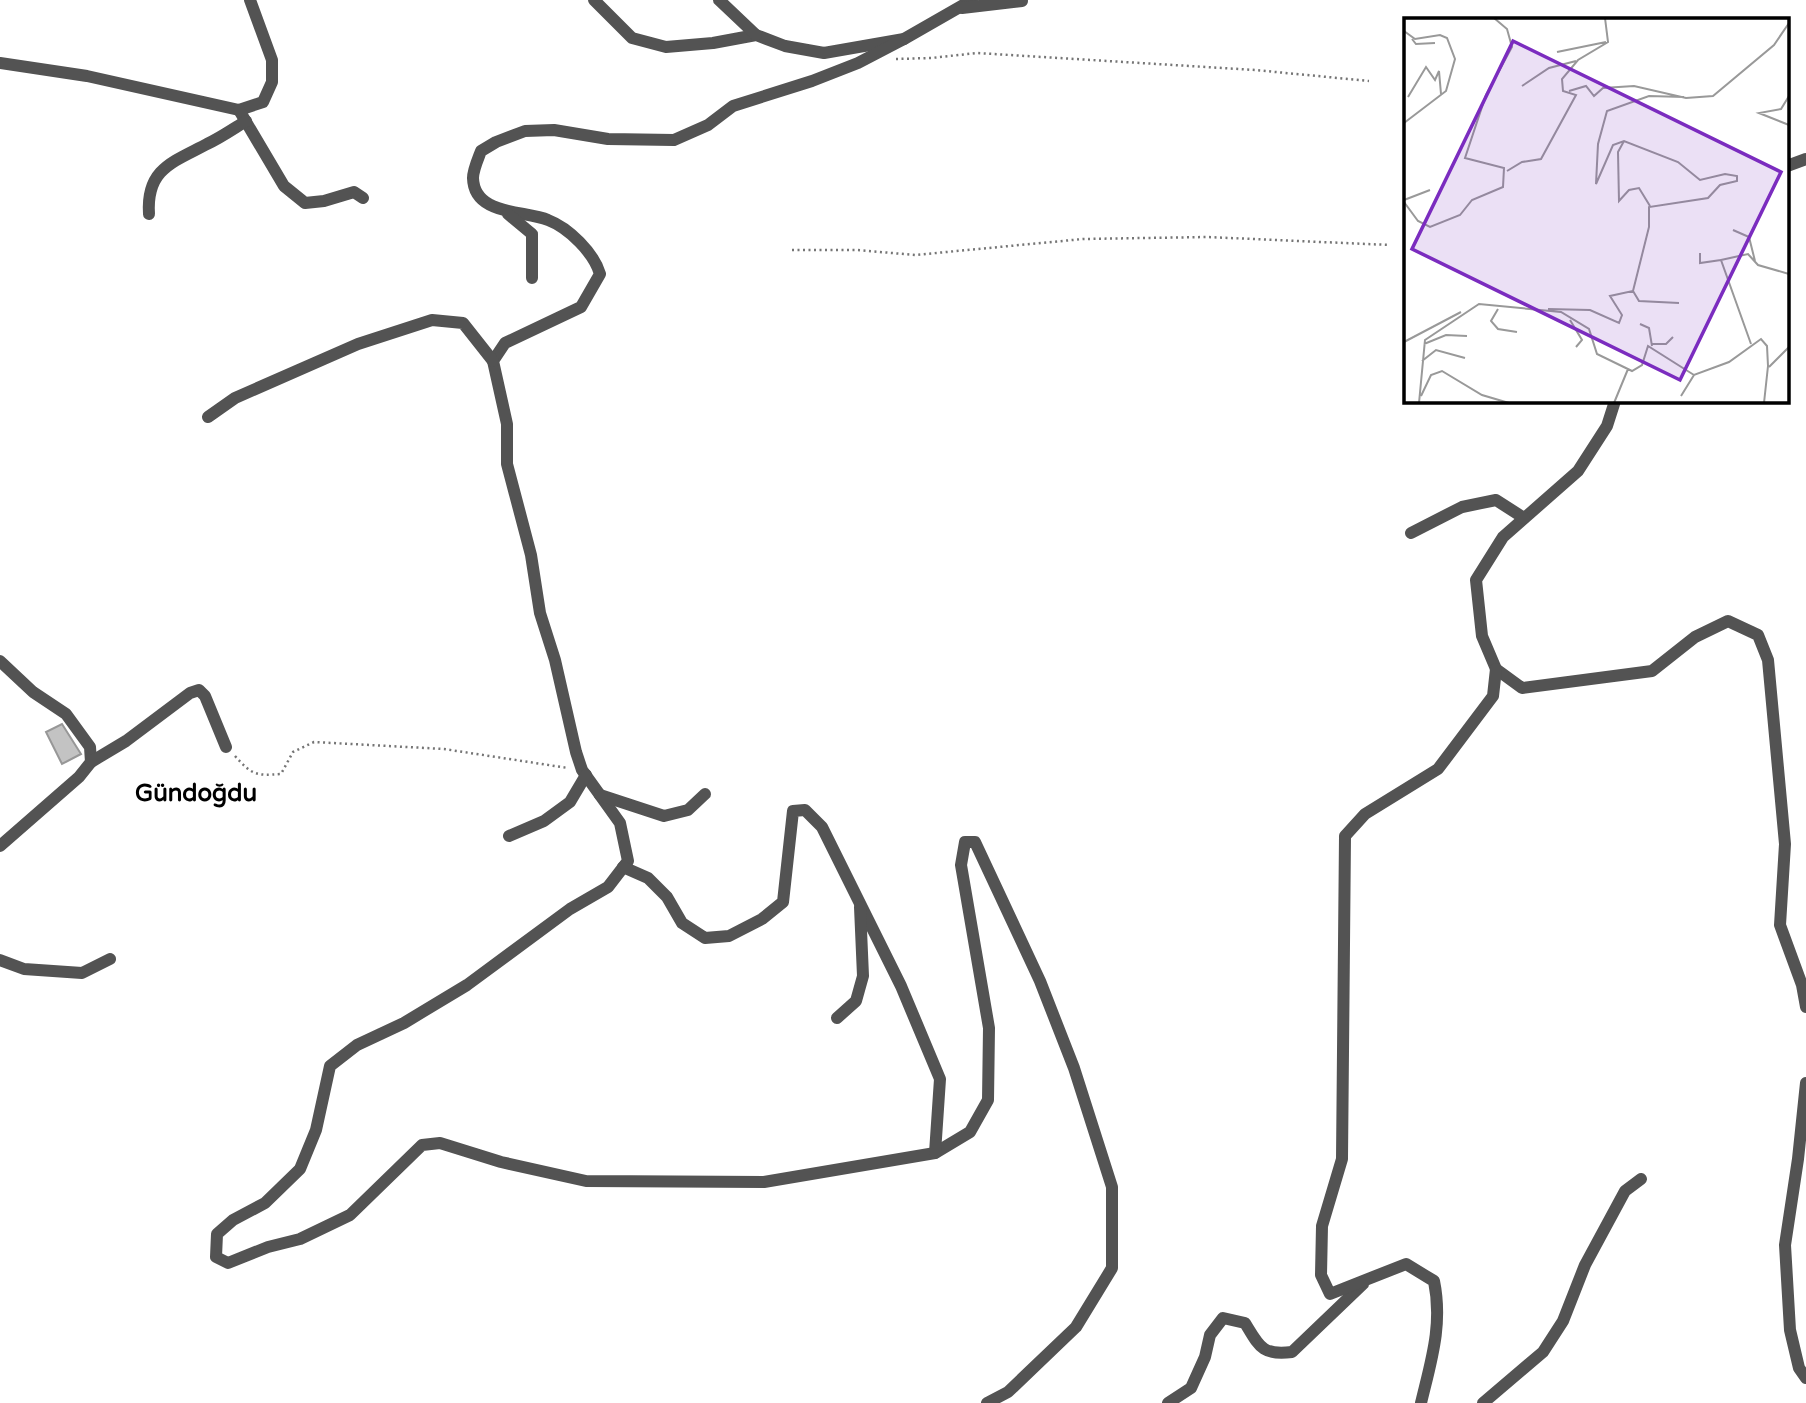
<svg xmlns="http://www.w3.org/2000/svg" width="1806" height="1403" font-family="'Varela Round',sans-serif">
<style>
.building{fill:#c3c3c3;stroke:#979797;stroke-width:2}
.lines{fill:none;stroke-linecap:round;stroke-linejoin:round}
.path{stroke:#757575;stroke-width:2.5;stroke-dasharray:2 3.5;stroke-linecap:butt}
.minor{stroke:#535353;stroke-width:12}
.labels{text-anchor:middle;stroke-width:5;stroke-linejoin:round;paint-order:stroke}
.quarter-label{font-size:24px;font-weight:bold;fill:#000;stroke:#fff}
.inset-road{fill:none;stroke:#999;stroke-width:2}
.view{fill:#7b2cbf;fill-opacity:0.15;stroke:#7b2cbf;stroke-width:3.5}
.inset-edge{fill:none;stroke:#000;stroke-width:3.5}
</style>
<rect width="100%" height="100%" fill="#fff"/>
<path class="building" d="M62 724 81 754 62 764 46 732Z"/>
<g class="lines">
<g class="path">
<path d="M896 59 931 58 977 53 1255 70 1369 81"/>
<path d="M792 250H857L915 255 1083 239 1207 237 1390 245"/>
<path d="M235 756C252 775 256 776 281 774L293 752 314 742 444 749 568 768"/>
</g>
<g class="minor">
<path d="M594 0 632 38 666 47 713 43 756 35 785 46 824 53 904 39 972 0"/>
<path d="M719 0 756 35"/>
<path d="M962 8 1022 1"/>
<path d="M904 39 858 63 812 81 733 106 708 125 674 140 608 139 554 130 525 131 496 142 481 151C478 159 473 170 473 178 474 216 525 210 548 220 569 228 594 253 600 274L581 307 505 343 493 361 507 424V464L531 555 540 613 555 660 576 752 582 770 620 823 628 861 608 887 570 909 467 985 404 1023 357 1045 330 1066 316 1130 300 1169 265 1203 233 1220 217 1234 216 1257 228 1263 268 1247 300 1239 350 1215 422 1145 440 1143 501 1162 586 1181 764 1182 935 1153 970 1132 988 1100 989 1028 961 865 965 842H975L1040 981 1074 1068 1112 1187V1268L1076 1327 1008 1392 987 1403"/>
<path d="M0 63 87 76 239 110 263 102 272 82V60L250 0"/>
<path d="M239 110 284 186 305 203 324 201 354 192 363 198"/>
<path d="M1787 166 1806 159"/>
<path d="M149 214C146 169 173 162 207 144 220 138 233 129 246 121"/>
<path d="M508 214 532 234V278"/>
<path d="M1615 401 1607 426 1578 471 1503 537 1476 580 1482 636 1496 669 1522 688 1652 671 1695 637 1728 621 1758 635 1768 660 1785 844 1780 925 1802 985 1806 1007"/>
<path d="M208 417 235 398 358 344 432 320 463 323 493 361"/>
<path d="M1411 533 1462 507 1496 500 1524 518"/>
<path d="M0 661 33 692 66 714 90 747 91 762 79 777 0 846"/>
<path d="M91 762 126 741 190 693 199 690 205 696 226 747"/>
<path d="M600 795 664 816 688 810 705 794"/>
<path d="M509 836 544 821 570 802 586 775"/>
<path d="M623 867 648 878 667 897 682 923 705 938 729 936 762 919 783 902 793 811 805 810 822 827 901 986 940 1079 935 1153"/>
<path d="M0 960 24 969 82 973 110 959"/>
<path d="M837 1018 856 1001 863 976 860 907"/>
<path d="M1806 1083 1798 1159 1785 1245 1790 1330 1799 1368 1806 1378"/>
<path d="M1168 1403 1191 1388 1205 1357 1210 1335 1223 1318 1245 1323C1259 1346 1262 1356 1292 1352L1363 1284"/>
<path d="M1421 1403C1431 1361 1443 1325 1434 1281L1406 1264 1330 1294 1321 1275 1322 1226 1342 1159 1345 836 1365 814 1438 769 1493 696 1496 669"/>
<path d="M1483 1403 1543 1352 1563 1321 1585 1265 1625 1191 1641 1179"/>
</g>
</g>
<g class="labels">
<g class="quarter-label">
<text x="196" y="801">Gündoğdu</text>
</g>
</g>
<g transform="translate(1404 18)">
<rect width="385" height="385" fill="#fff"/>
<path class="inset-road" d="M0 13 11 21 36 17 43 20 51 41 42 73 0 105M8 21 12 26 31 25M153 34 202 24M118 68 145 50 172 43M165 73 182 68 190 78 199 70 230 68 282 80 309 78 370 27 385 5M385 78 377 91 355 95 385 107M4 79 22 49 31 62 35 53 37 76M220 123 214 134 215 183 225 172 235 170 246 188M103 153 118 144 137 141 172 77 159 73 158 61 174 42 204 24 201 0M0 182 26 172M0 184 14 203 26 209 56 197 68 182 99 169 100 150 61 140 82 77 108 29 103 11 90 0M329 212 345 219 351 243M296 235V245L317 242M229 273 235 283 275 285M94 291 87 303 94 311 113 314M144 291 186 292 215 305 218 297 206 278 229 273 245 209V189L304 180 316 167 333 163V158L321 156 296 162 274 144 220 123 209 127 192 166 194 126 203 93 245 78 280 79M166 302 178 322 172 329M236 306 245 310 248 328M0 324 57 294M20 326 42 317 63 318M248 326H262L269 319M347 326 317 242 344 236 354 247 385 256M18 343 32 332 61 340M365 349 385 329M17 378 27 357 38 353 78 377 105 385M277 378 290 357M15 385 21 322 75 286 157 294 185 311 193 336 228 353 238 347 244 328 290 357 325 344 357 321 363 328 364 348 360 385M210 385 224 351"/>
<path class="view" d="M109 23 377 154 276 362 8 231Z"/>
<rect width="385" height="385" class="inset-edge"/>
</g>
</svg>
